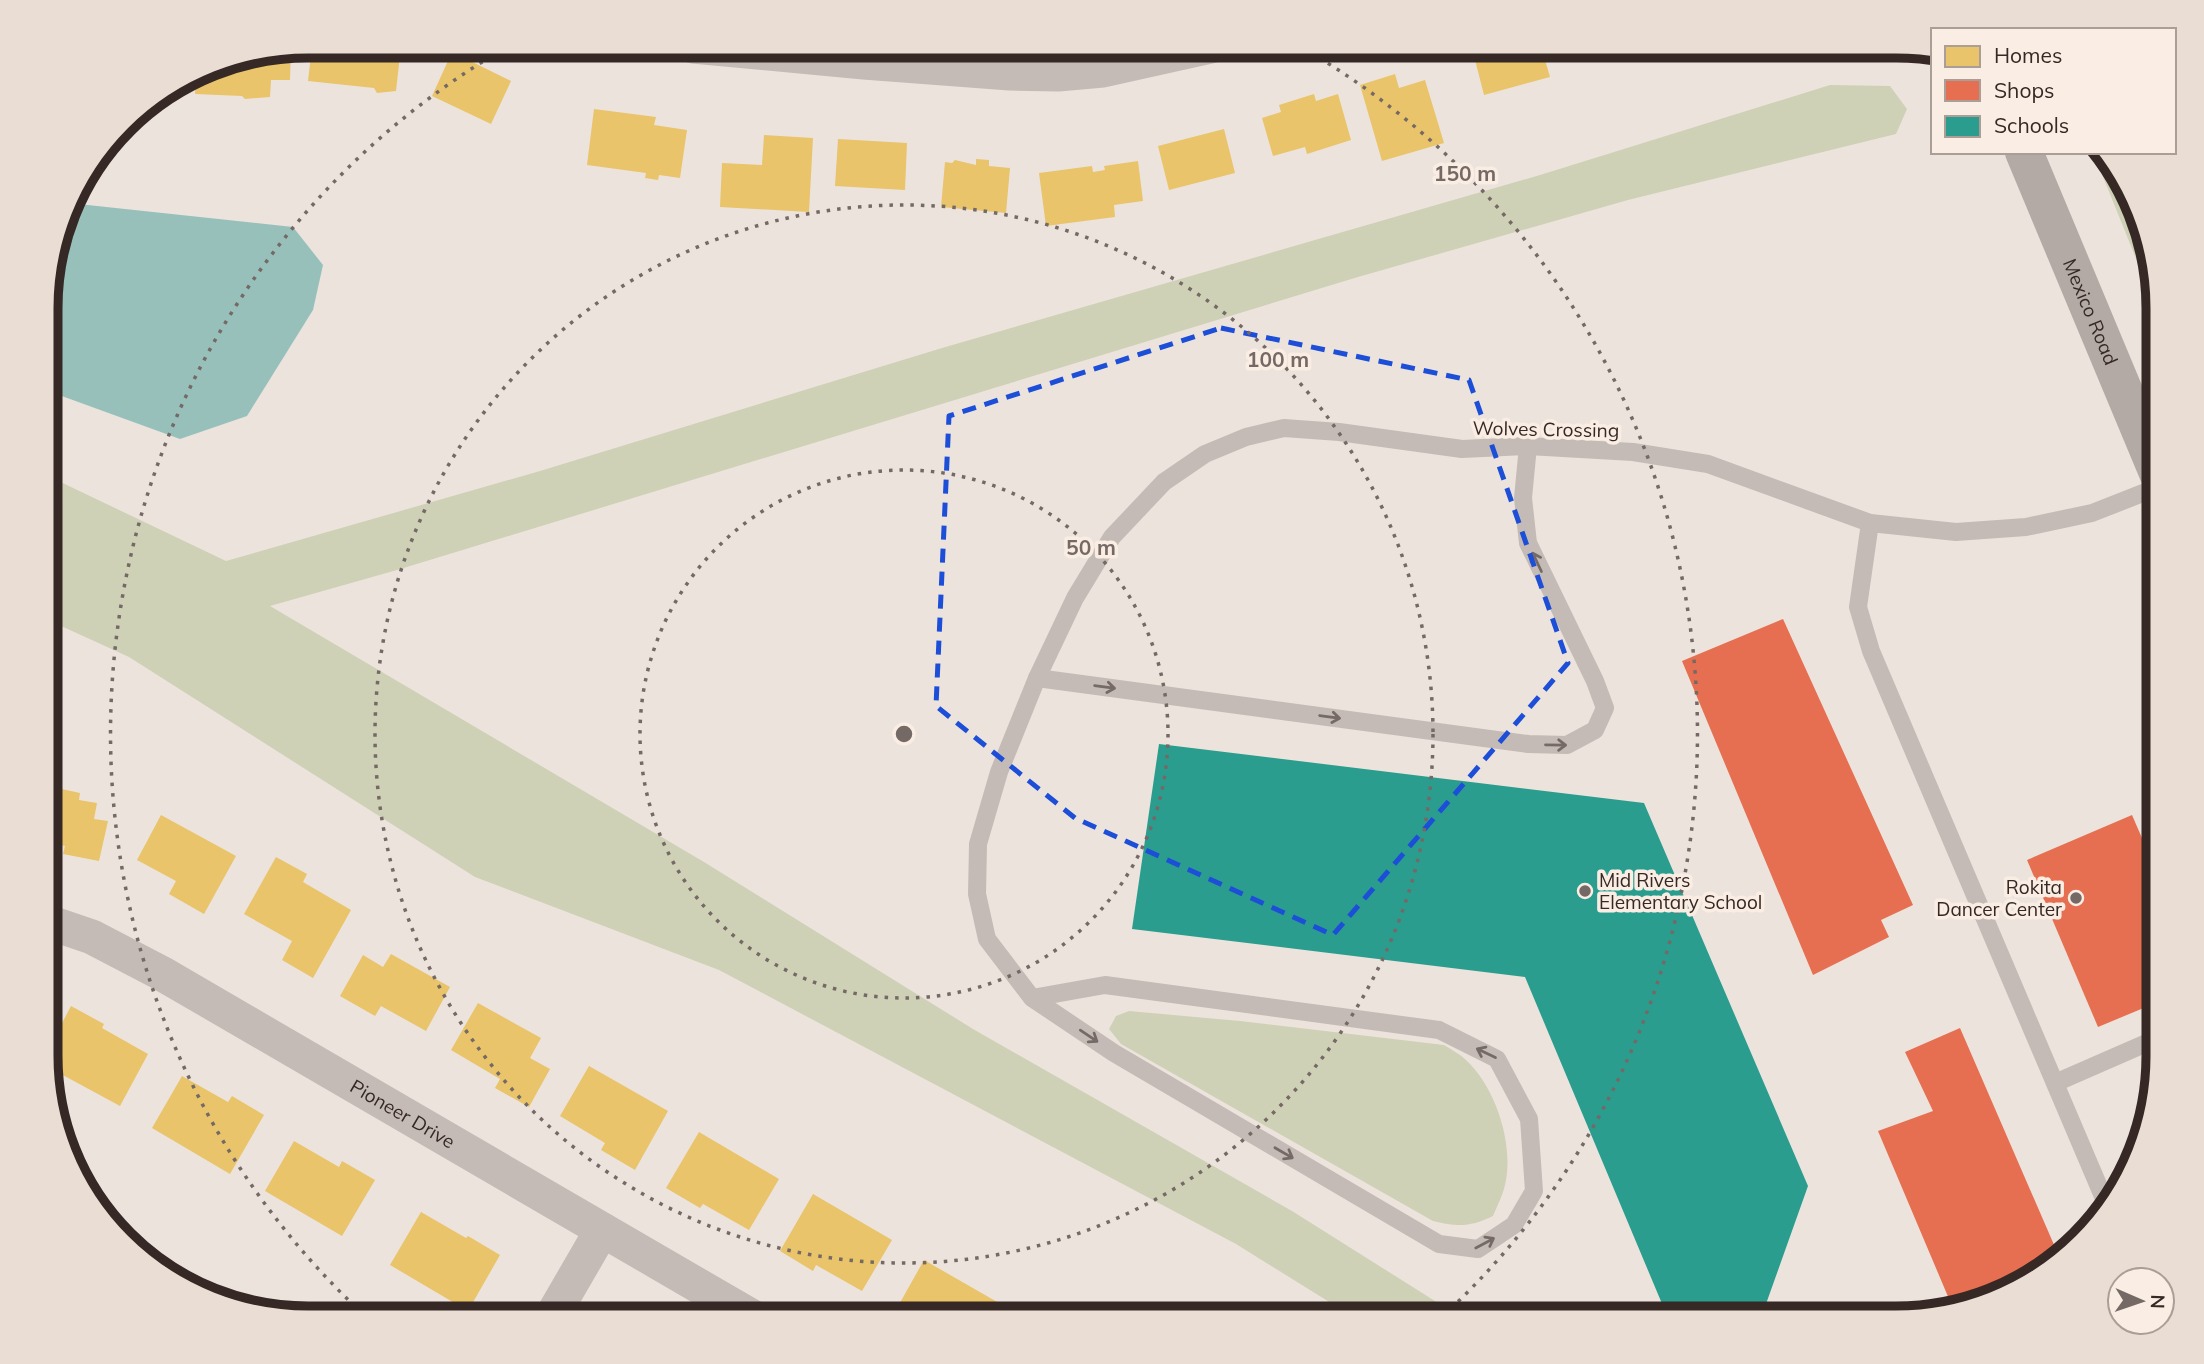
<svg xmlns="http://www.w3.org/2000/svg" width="2204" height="1364" font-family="Mulish,sans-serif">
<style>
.green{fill:#cfd1b6}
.water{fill:#98c0bb}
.homes{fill:#e9c46a}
.shops{fill:#e76f51}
.schools{fill:#2a9d8f}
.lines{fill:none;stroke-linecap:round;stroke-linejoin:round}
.lane{stroke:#c5bbb6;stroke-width:18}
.street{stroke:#c5bbb6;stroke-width:35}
.primary{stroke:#b3aaa6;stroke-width:38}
.oneway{stroke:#766a66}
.marked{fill:none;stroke:#1d4ed8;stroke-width:5;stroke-dasharray:14 9;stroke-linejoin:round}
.ring{fill:none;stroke:#756965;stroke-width:3.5;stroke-dasharray:3.5 7}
.poi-dot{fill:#756965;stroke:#faede3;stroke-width:2.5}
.labels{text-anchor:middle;stroke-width:7;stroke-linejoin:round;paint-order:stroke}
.street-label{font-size:19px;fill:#352825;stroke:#faede3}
.poi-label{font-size:19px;fill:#352825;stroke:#faede3;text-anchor:start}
.rim{fill:none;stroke:#352825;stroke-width:9}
.centre{fill:#756965;stroke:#faede3;stroke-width:3.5}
.ring-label{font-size:21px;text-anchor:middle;font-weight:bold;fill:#756965;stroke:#faede3;stroke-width:7;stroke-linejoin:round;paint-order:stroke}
</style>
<rect width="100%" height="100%" fill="#ece3dd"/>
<g class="green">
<path d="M1830 85 1890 86 1907 109 1896 134 1628 200 1358 277 397 570 270 606 704 862 973 1029 1292 1211 1462 1318H1355L1236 1244 719 970 475 877 129 657 48 620V476L226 561 540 471 942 348 1540 175Z"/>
<path d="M2093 152H2101L2124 177 2158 291V313Z"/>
<path d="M1129 1011 1240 1021 1444 1045C1452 1050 1460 1054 1466 1060 1495 1087 1513 1141 1506 1180 1504 1193 1498 1204 1493 1216 1470 1227 1459 1227 1433 1221L1121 1044 1109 1029 1116 1016Z"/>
</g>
<path class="water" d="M69 203 293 227 323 265 313 310 247 416 180 439 48 391V274Z"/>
<g class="homes">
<path d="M312 46H401L396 91 377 93 374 88 308 81Z"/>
<path d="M1500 46H1541L1550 77 1484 95 1473 52Z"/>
<path d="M1580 46H1655L1618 58 1616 52 1584 61Z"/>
<path d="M291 49 290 80H271L270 97 245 99 242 96 195 94 196 73 208 65Z"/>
<path d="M452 52 511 81 491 124 432 96Z"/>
<path d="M1395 74 1399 88 1425 80 1444 143 1382 161 1360 85Z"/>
<path d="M1314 94 1316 101 1338 94 1351 140 1307 154 1305 147 1273 156 1262 118 1281 112 1279 105Z"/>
<path d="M594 109 656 117 654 125 687 130 680 178 659 175 658 180 645 178 646 173 587 165Z"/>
<path d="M1224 129 1235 173 1169 190 1158 146Z"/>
<path d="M764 135 813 138 809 212 720 207 722 163 762 165Z"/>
<path d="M838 139 907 143 905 190 835 186Z"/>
<path d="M976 159 989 160V166L1010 168 1006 213 941 207 945 162 952 163 955 160 976 165Z"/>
<path d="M1138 161 1143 201 1114 205 1115 217 1046 226 1039 173 1092 166 1093 172 1105 170 1104 166Z"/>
<path d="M48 786 80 793 79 800 97 803 94 819 108 821 99 861 63 854 65 846 48 842Z"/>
<path d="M161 815 236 856 204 914 169 894 176 881 137 860Z"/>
<path d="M276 857 307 874 303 882 351 910 313 978 282 960 292 941 244 914Z"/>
<path d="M391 954 450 987 426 1031 381 1006 375 1016 340 996 363 955 383 967Z"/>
<path d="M478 1003 541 1038 530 1058 550 1069 529 1107 495 1088 500 1079 451 1050Z"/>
<path d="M71 1006 104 1024 102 1028 148 1054 120 1106 48 1067V1050Z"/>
<path d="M589 1066 668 1111 635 1170 601 1150 605 1143 560 1116Z"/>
<path d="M182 1076 228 1102 232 1096 264 1115 230 1174 152 1128Z"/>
<path d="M699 1132 779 1179 749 1230 703 1204 700 1208 666 1188Z"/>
<path d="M294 1141 339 1167 342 1161 375 1180 342 1236 265 1191Z"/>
<path d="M813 1194 892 1240 862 1291 816 1265 813 1271 780 1251Z"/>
<path d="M421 1212 466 1238 468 1236 500 1255 468 1311 390 1265Z"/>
<path d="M924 1260 999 1303 991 1318 892 1317Z"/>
<path d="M1019 1307 1039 1318H1012Z"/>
</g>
<g class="shops">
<path d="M1783 619 1913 905 1881 920 1889 937 1813 975 1682 661Z"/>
<path d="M2132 815 2158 875V1002L2098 1027 2027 860Z"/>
<path d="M1960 1028 2058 1254 2027 1284 1952 1306 1878 1131 1933 1111 1905 1052Z"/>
</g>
<path class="schools" d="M1159 744 1644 803 1808 1186 1761 1318H1668L1525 977 1132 929Z"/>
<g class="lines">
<g class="lane">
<path d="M1870 523 1858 607 1871 651 2108 1208"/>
<path d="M1037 678 1528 744 1567 745 1595 730 1605 708 1595 681 1528 543 1523 498 1528 446"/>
<path d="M1032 998 1105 985 1439 1030 1497 1059 1529 1119 1534 1191 1514 1225 1478 1249 1439 1244 1114 1053 1032 998 987 939 977 894 978 844 999 772 1037 678 1075 598 1112 537 1164 482 1205 454 1246 437 1284 428 1339 432 1462 449 1528 446 1633 452 1708 464 1870 523 1956 532 2026 527 2092 513 2158 487"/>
<path d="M2055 1083 2158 1038"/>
</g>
<g class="street">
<path d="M693 46 864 62 1010 73 1058 74 1103 70 1211 46"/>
<path id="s1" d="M48 922 92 937 161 973 754 1318"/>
<path d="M551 1318 602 1230"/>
</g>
<path class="primary" id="s2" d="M2024 152 2158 473"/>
</g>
<defs><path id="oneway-shaft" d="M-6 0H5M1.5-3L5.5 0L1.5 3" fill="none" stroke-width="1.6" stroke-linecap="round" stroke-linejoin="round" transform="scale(1.75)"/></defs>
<g class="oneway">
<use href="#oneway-shaft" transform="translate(1537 562) rotate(-115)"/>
<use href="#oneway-shaft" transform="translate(1105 687) rotate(8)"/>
<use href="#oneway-shaft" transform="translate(1330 717) rotate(8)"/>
<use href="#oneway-shaft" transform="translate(1556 745) rotate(1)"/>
<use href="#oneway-shaft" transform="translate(1089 1036) rotate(34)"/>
<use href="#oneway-shaft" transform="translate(1486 1053) rotate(-154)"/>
<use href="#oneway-shaft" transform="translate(1284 1153) rotate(30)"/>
<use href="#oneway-shaft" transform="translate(1485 1243) rotate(-28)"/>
</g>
<path class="marked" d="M1221 328 1469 380 1568 663 1333 935 1075 818 936 706 949 416Z"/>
<g class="ring">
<circle cx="904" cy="734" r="264"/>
<circle cx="904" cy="734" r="529"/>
<path d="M363 1314A793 793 0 0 1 507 47M1301 47A793 793 0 0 1 1445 1314"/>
</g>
<g class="poi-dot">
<circle cx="1585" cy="891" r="7"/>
<circle cx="2076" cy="898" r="7"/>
</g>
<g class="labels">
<g class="street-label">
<text dy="7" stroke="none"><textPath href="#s2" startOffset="173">Mexico Road</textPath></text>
<text transform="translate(1546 429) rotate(1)" y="7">Wolves Crossing</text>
<text dy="7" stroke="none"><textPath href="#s1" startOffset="404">Pioneer Drive</textPath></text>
</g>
<g class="poi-label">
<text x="1599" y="887">Mid Rivers<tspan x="1599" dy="22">Elementary School</tspan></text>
<text x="2062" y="894" text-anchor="end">Rokita<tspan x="2062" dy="22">Dancer Center</tspan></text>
</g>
</g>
<path d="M0 0H2204V1364H0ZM308 58H1896A250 250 0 0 1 2146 308V1056A250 250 0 0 1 1896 1306H308A250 250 0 0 1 58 1056V308A250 250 0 0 1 308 58Z" fill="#eaddd4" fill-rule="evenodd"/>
<path class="rim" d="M308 58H1896A250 250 0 0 1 2146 308V1056A250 250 0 0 1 1896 1306H308A250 250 0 0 1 58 1056V308A250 250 0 0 1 308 58Z"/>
<circle cx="904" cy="734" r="10" class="centre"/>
<g class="ring-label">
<text x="1465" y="181">150 m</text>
<text x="1278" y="367">100 m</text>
<text x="1091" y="555">50 m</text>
</g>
<rect x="1931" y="28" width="245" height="126" fill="#faede3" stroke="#ab9e97" stroke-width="2"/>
<rect x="1945" y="46" width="35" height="21" fill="#e9c46a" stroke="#ab9e97" stroke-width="2"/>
<text x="1994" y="63" font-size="21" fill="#352825">Homes</text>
<rect x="1945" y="80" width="35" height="21" fill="#e76f51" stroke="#ab9e97" stroke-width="2"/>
<text x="1994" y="98" font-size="21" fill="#352825">Shops</text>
<rect x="1945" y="116" width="35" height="21" fill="#2a9d8f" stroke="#ab9e97" stroke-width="2"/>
<text x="1994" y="133" font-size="21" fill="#352825">Schools</text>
<g transform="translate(2141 1301) rotate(92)"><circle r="33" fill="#faede3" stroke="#ab9e97" stroke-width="2"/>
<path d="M0-5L12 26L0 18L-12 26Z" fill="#756965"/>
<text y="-10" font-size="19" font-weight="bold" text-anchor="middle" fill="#352825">N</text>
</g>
</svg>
